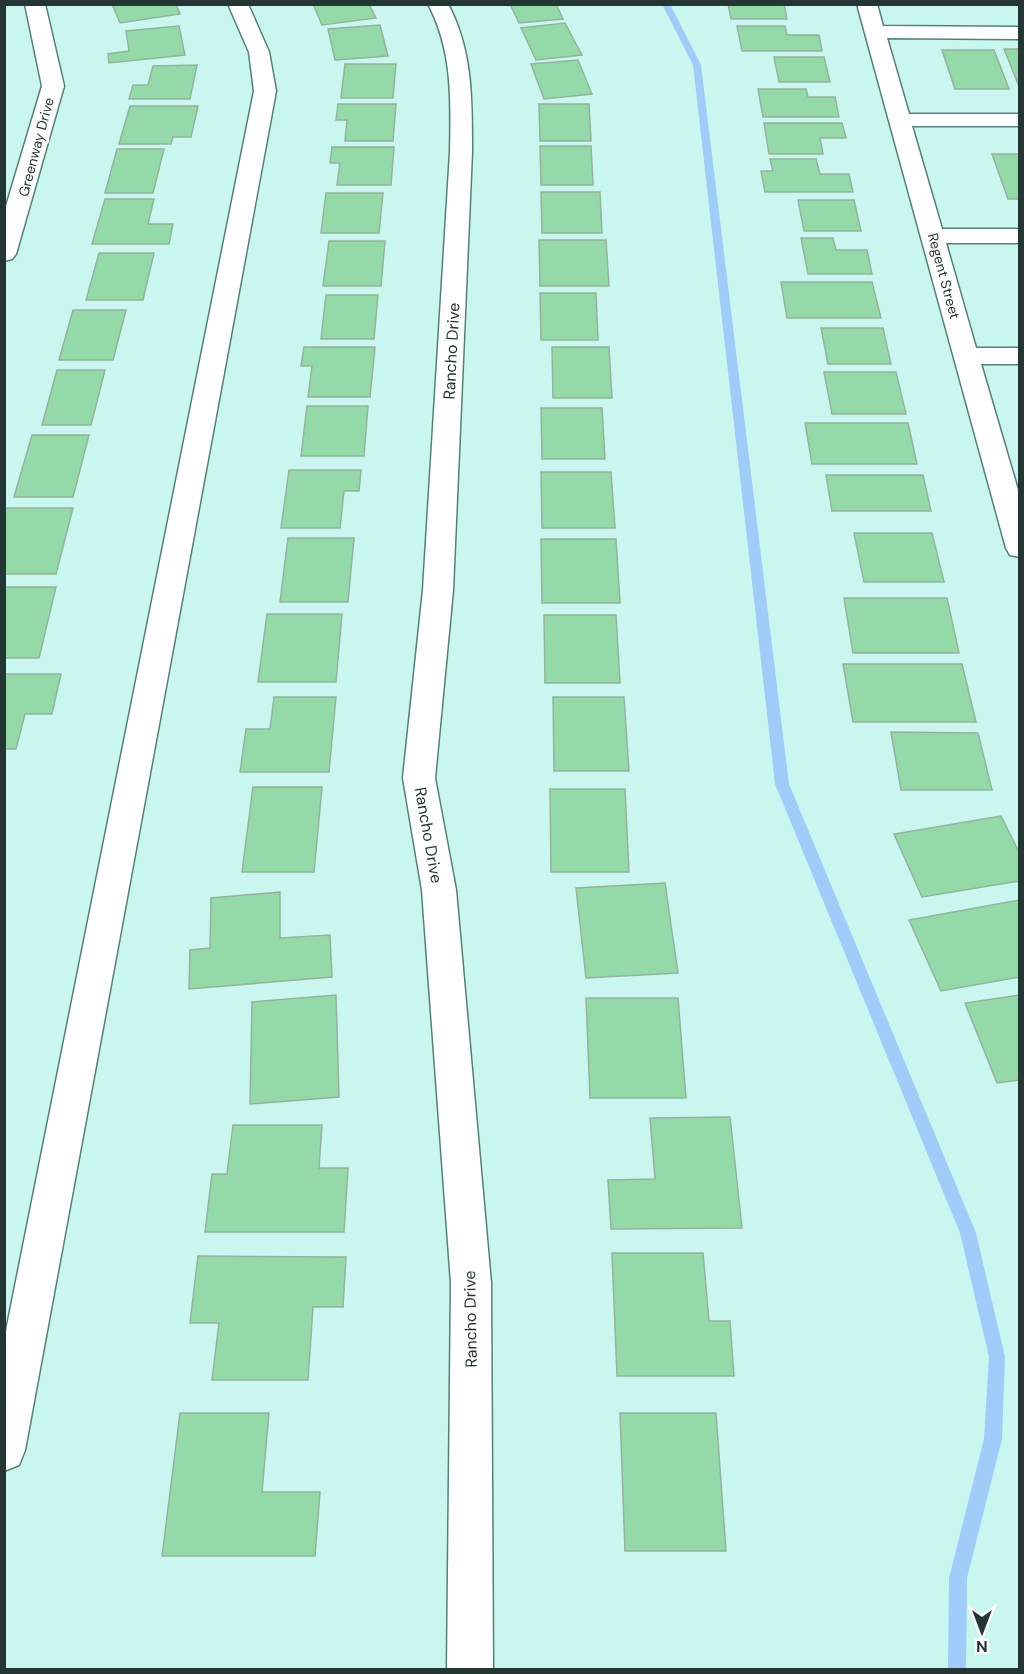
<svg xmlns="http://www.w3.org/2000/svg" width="1024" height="1674" font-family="'DM Sans',sans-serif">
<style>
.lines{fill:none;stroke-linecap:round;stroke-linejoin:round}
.stream{fill:#a0ccfa;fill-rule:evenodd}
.building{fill:#94daa9;stroke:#94b39c;stroke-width:1.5}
.minor-casing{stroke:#55807a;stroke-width:3}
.minor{fill:#fff;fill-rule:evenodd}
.labels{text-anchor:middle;stroke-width:6;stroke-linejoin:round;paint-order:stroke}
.far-street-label{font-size:14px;fill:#243634;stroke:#fff}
.street-label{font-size:16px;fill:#243634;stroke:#fff}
</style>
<rect width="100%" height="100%" fill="#c9f7f0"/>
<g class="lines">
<path class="stream" d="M662 4H670L701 65 789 784 976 1233 1005 1357 1002 1439 967 1578 966 1670H948L949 1578 984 1439 989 1357 960 1233 775 784 693 65Z"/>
</g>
<g class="building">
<path d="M112 4H176L180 14 120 23Z"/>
<path d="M313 4H369L376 18 322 25Z"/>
<path d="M510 4H556L563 19 519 23Z"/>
<path d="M728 4H784L787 19H731Z"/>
<path d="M565 23 582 55 536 60 521 28Z"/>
<path d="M380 25 388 56 335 60 328 29Z"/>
<path d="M179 26 185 55 109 63 108 54 129 51 126 31Z"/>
<path d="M737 26H785L787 35H819L822 51H742Z"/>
<path d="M1004 49H1020V89Z"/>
<path d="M942 50H994L1009 89H955Z"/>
<path d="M774 57H824L830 82H779Z"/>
<path d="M578 60 592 94 544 99 531 64Z"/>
<path d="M345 64H396L393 98H341Z"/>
<path d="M197 65 190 99H129L133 85H148L153 66Z"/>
<path d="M758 89H806L808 97H835L839 117H763Z"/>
<path d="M338 104H396L393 141H345L347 120H336Z"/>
<path d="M539 104H589L591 141H540Z"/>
<path d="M130 106H198L191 137H173L171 144H119Z"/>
<path d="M764 123H842L846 138H820L823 154H769Z"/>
<path d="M540 146H591L593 185H541Z"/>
<path d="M332 147H394L391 185H337L340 163H330Z"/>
<path d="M117 149H164L153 193H105Z"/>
<path d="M992 154H1020V199H1008Z"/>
<path d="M770 159H816L820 174H849L853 192H765L761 171H773Z"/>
<path d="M541 192H600L602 233H542Z"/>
<path d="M326 193H383L379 233H321Z"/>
<path d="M105 199H154L148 224H173L169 244H92Z"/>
<path d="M798 200H854L861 231H804Z"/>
<path d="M801 238H833L836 250H867L872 274H808Z"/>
<path d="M539 240H606L609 286H540Z"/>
<path d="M329 241H385L381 286H323Z"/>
<path d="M99 253H154L143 300H86Z"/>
<path d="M781 282H872L881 318H787Z"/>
<path d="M540 293H596L598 340H541Z"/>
<path d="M326 295H378L374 339H321Z"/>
<path d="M73 310H126L113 360H59Z"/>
<path d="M821 328H883L891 364H828Z"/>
<path d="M304 347H375L370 397H308L312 366H301Z"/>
<path d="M552 347H609L612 398H553Z"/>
<path d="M57 370H105L91 425H42Z"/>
<path d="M824 372H896L906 414H832Z"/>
<path d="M307 406H368L364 456H301Z"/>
<path d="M541 408H602L605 459H542Z"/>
<path d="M805 423H908L917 464H812Z"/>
<path d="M32 435H89L73 497H14Z"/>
<path d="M289 470H361L359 491H344L340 528H281Z"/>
<path d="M541 472H611L615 528H542Z"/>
<path d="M826 475H923L931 511H832Z"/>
<path d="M5 508H73L56 574H4Z"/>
<path d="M854 533H932L944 582H864Z"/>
<path d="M288 538H354L348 602H280Z"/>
<path d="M541 539H616L620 603H542Z"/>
<path d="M4 587H56L39 658H4Z"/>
<path d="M844 598H947L959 653H853Z"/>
<path d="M267 614H342L336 682H258Z"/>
<path d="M544 615H616L620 683H545Z"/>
<path d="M843 664H962L976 722H853Z"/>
<path d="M4 674H61L52 714H25L16 749H4Z"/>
<path d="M274 697H336L329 772H240L246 729H270Z"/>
<path d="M553 697H624L629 771H554Z"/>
<path d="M891 732 978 733 992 790H901Z"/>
<path d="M253 787H322L314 872H242Z"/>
<path d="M550 789H625L629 872H551Z"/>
<path d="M1001 816 1020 854V881L922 897 894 834Z"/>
<path d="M665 883 678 973 586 978 576 888Z"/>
<path d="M280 892V938L330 935 332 977 189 989 190 950 210 948 211 898Z"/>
<path d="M1020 900V977L941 991 909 920Z"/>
<path d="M336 995 339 1097 250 1104 252 1002Z"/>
<path d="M1020 995V1080L997 1083 965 1003Z"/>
<path d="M586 998H678L686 1098H590Z"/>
<path d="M730 1117 742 1228 611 1229 608 1180 655 1179 650 1118Z"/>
<path d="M233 1125H322L319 1168H348L344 1232H205L212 1174H227Z"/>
<path d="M612 1253H703L709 1321H730L734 1376H617Z"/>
<path d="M198 1256 346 1257 343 1307H313L308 1380H212L219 1323H190Z"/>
<path d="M180 1413H269L262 1492H320L315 1556H162Z"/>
<path d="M620 1413H716L726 1551H625Z"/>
</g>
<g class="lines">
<g class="minor-casing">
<g id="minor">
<path d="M25 4H45L64 86 16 254 12 259 4 261V213L42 86Z"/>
<path d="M228 4H248L269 52 276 91 25 1450 19 1465 4 1471V1341L254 91 249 52Z"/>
<path d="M428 4H448C473 51 472 101 472 152L453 590 435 778 456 890 491 1283 493 1670H447L451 1283 422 890 403 778 423 590 450 152C451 101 453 51 428 4Z"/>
<path d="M857 4H877L883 26 1020 27V39L887 38 909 114H1020V126H912L942 229H1020V243H946L976 348H1020V364H981L1020 497V557L1010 555 1006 548Z"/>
</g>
</g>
<use href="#minor" class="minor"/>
</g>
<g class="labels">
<g class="far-street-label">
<text transform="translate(36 147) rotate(-75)" y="5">Greenway Drive</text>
<text transform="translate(944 276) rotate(75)" y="5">Regent Street</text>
</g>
<g class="street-label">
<text transform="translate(451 351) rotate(-87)" y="6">Rancho Drive</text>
<text transform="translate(429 835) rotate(80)" y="6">Rancho Drive</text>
<text transform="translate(470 1319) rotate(-91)" y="6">Rancho Drive</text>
</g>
</g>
<rect width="1024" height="1674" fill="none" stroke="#243634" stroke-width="12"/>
<g transform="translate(982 1632) rotate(180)" stroke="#ffffff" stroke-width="4.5" paint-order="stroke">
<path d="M0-4.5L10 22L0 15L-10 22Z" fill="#243634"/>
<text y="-9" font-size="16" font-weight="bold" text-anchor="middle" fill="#243634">N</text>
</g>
</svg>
